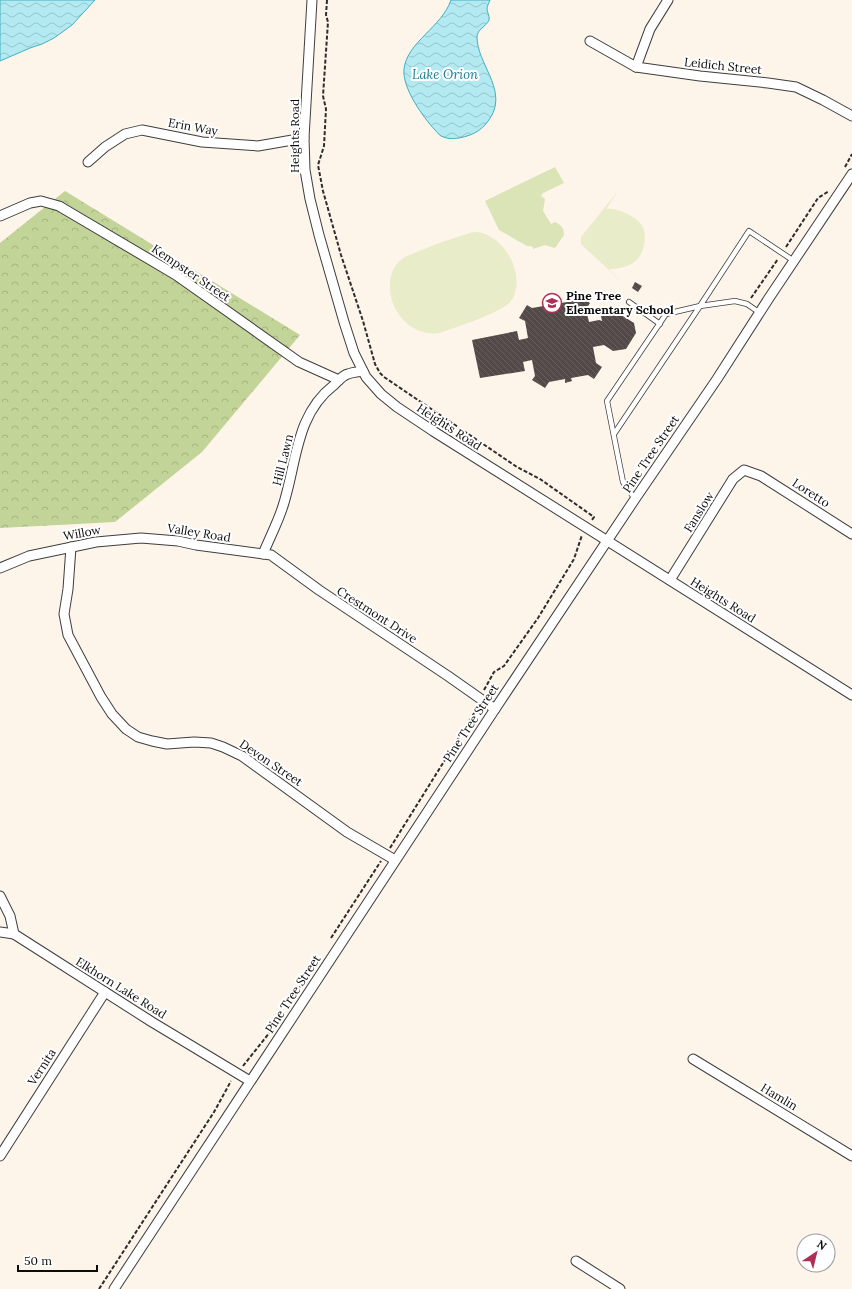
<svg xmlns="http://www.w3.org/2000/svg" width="852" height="1289" font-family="Lora,serif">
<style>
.forest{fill:url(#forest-crowns)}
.park{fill:#dae4b7}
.pitch{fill:#e9ecc8}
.water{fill:url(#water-waves);stroke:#3fb0c2}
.building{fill:url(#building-back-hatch)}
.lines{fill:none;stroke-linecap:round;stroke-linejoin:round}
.lane-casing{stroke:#3e3e3e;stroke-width:6}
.street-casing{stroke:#3e3e3e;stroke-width:11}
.path{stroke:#2d2d2d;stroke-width:2;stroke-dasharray:4 2;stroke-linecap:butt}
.lane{stroke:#fff;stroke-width:4.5}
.street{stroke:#fff;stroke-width:9}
.labels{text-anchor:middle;stroke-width:4;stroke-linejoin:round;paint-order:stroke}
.street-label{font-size:12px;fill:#0b0b0b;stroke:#fff}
.poi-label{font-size:12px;font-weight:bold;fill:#0b0b0b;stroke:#fff;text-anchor:start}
.water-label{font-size:13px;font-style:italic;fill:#1f7d91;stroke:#fff}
</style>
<defs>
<pattern id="forest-crowns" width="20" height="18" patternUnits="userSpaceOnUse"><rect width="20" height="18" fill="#c2d498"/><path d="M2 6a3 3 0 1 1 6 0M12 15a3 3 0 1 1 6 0" fill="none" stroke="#a5b582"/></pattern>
<pattern id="water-waves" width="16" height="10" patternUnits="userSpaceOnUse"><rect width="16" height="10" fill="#b3e9f1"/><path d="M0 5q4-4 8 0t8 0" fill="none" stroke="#99c6cd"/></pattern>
<pattern id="building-back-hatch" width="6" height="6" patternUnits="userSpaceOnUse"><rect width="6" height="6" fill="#524948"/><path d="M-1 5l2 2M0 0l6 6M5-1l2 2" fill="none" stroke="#665f5e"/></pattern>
</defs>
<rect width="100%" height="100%" fill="#fdf4ea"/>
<path class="forest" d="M65 191 300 335 202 452 115 522 0 528V243Z"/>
<path class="park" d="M555 167 564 183 543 193 541 196 545 199 543 211 551 224 555 222C562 225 564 229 564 235L555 248 545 245 533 249V247L530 246H527L499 230 485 201Z"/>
<g class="pitch">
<path d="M618 191 606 209C612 208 617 210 623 212 630 215 636 218 641 224 649 235 644 256 633 263 626 267 617 269 609 269L624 284 581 244V237Z"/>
<path d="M473 232C503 231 528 276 511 301 503 312 454 328 439 333 394 339 372 273 407 256L442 242Z"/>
</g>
<g class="water">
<path d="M0 0H95L72 25 54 38 42 44 30 48 0 61Z"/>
<path d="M451 0H490C489 3 487 6 487 9 487 13 490 15 489 20 486 27 477 29 477 37 477 63 506 88 492 115 484 129 475 135 459 138 453 139 447 139 441 136 439 135 437 132 435 130 423 117 402 88 404 69 407 42 442 27 451 0Z"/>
</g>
<g class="building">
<path d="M635 282 642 286 638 292 632 288Z"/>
<path d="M577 295 590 303 586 309 589 322 599 320 602 321 601 316 606 315 604 309 617 307 618 313 634 323 636 333 626 349 613 351 604 345 593 347 596 363 602 367 594 379 588 375 571 378 572 381 565 383V379L549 382 545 388 532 380 535 376 532 360 523 362 525 371 480 378 472 340 517 331 519 340 528 338 525 321 519 318 527 305 532 308 573 301Z"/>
</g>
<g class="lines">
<g class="lane-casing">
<g id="lane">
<path d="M629 302 660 324"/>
<path d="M614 434 700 306 735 301 747 304 760 313"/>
<path d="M635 499 623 482 607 401 666 314 700 306 749 231 794 261"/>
</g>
</g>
<g class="street-casing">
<g id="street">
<path d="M312 0 304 138 305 170 310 199 319 235 344 322 354 353 366 377 381 394 397 407 433 431 852 695"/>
<path d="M590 41 636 67 700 76 768 83 796 87 823 100 852 116"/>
<path d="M636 67 650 29 668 0"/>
<path d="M88 162 105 147 125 134 142 130 202 142 258 146 304 138"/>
<path d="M0 216 30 203 41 201 59 206 176 275 299 362 339 380"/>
<path d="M71 547 68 589 64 614 68 635 101 697 112 714 126 729 138 737 152 741 167 744 194 742 211 743 223 747 242 756 347 832 395 860"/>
<path d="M263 554C270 537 278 522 283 506 297 463 295 415 334 385 338 381 343 375 348 374 353 372 358 372 363 371"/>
<path d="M0 568 29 556 96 542 141 538 178 541 196 545 271 555 319 590 448 676 495 709"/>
<path d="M670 580 733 479 744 470 761 476 852 534"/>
<path d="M0 896 10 916 14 934 152 1022 250 1081"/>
<path d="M0 932 14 934"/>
<path d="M693 1059 852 1156"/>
<path d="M0 1156 105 992"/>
<path d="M576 1261 620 1289"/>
<path d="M114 1289 495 709 635 499 717 379 769 298 852 174"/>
</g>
</g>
<g class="path">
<path d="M327 0 326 15 328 22 323 96 326 109 324 146 318 165 323 191 341 255 363 321 375 364 380 373 384 377 517 467 540 479 594 517 592 520"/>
<path d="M845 167 852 154"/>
<path d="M786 247 818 198 829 191"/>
<path d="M751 298 778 259"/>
<path d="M484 690 494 672 504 666 538 618 574 559 582 535"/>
<path d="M390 848 478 707"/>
<path d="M331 938 381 861"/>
<path d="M289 1004 303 982"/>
<path d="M243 1066 270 1032"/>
<path d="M99 1289 214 1112 231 1081"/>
</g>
<use href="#lane" class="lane"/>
<use href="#street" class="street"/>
</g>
<defs>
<g id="school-ring" transform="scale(1)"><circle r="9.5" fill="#fff" stroke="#af2e56" stroke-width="1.5"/><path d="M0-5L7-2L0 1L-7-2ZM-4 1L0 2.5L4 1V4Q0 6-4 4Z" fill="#af2e56"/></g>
</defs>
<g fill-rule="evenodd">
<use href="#school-ring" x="552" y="303"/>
</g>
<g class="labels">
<g class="street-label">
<text transform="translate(723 66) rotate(6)" y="4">Leidich Street</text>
<text transform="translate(193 127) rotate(10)" y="4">Erin Way</text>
<text transform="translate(295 136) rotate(-90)" y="4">Heights Road</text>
<text transform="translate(191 273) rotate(34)" y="4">Kempster Street</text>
<text transform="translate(449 427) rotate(33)" y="4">Heights Road</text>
<text transform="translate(651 454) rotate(-56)" y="4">Pine Tree Street</text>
<text transform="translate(283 460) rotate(-76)" y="4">Hill Lawn</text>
<text transform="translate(811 493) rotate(33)" y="4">Loretto</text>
<text transform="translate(699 512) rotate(-58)" y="4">Fanslow</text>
<text transform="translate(82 533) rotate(-10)" y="4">Willow</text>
<text transform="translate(199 533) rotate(9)" y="4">Valley Road</text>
<text transform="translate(723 600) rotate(32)" y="4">Heights Road</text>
<text transform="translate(377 615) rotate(33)" y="4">Crestmont Drive</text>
<text transform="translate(471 723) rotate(-57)" y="4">Pine Tree Street</text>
<text transform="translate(271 763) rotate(34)" y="4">Devon Street</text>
<text transform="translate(121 988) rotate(32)" y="4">Elkhorn Lake Road</text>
<text transform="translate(293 994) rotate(-57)" y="4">Pine Tree Street</text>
<text transform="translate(42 1067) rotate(-57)" y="4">Vernita</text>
<text transform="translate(779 1097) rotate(31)" y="4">Hamlin</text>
</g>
<g class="poi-label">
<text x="566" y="300">Pine Tree<tspan x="566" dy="14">Elementary School</tspan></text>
</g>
<g class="water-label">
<text x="445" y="79">Lake Orion</text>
</g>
</g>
<g transform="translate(816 1253) rotate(35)"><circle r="19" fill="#ffffff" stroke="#9d9d9d"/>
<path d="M0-3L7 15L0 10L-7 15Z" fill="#af2e56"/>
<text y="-6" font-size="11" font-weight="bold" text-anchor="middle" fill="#0b0b0b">N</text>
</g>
<path d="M18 1265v6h79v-6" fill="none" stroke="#0b0b0b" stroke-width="2"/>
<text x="24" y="1265" font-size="12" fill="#0b0b0b" stroke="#ffffff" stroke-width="3" paint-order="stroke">50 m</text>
</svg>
